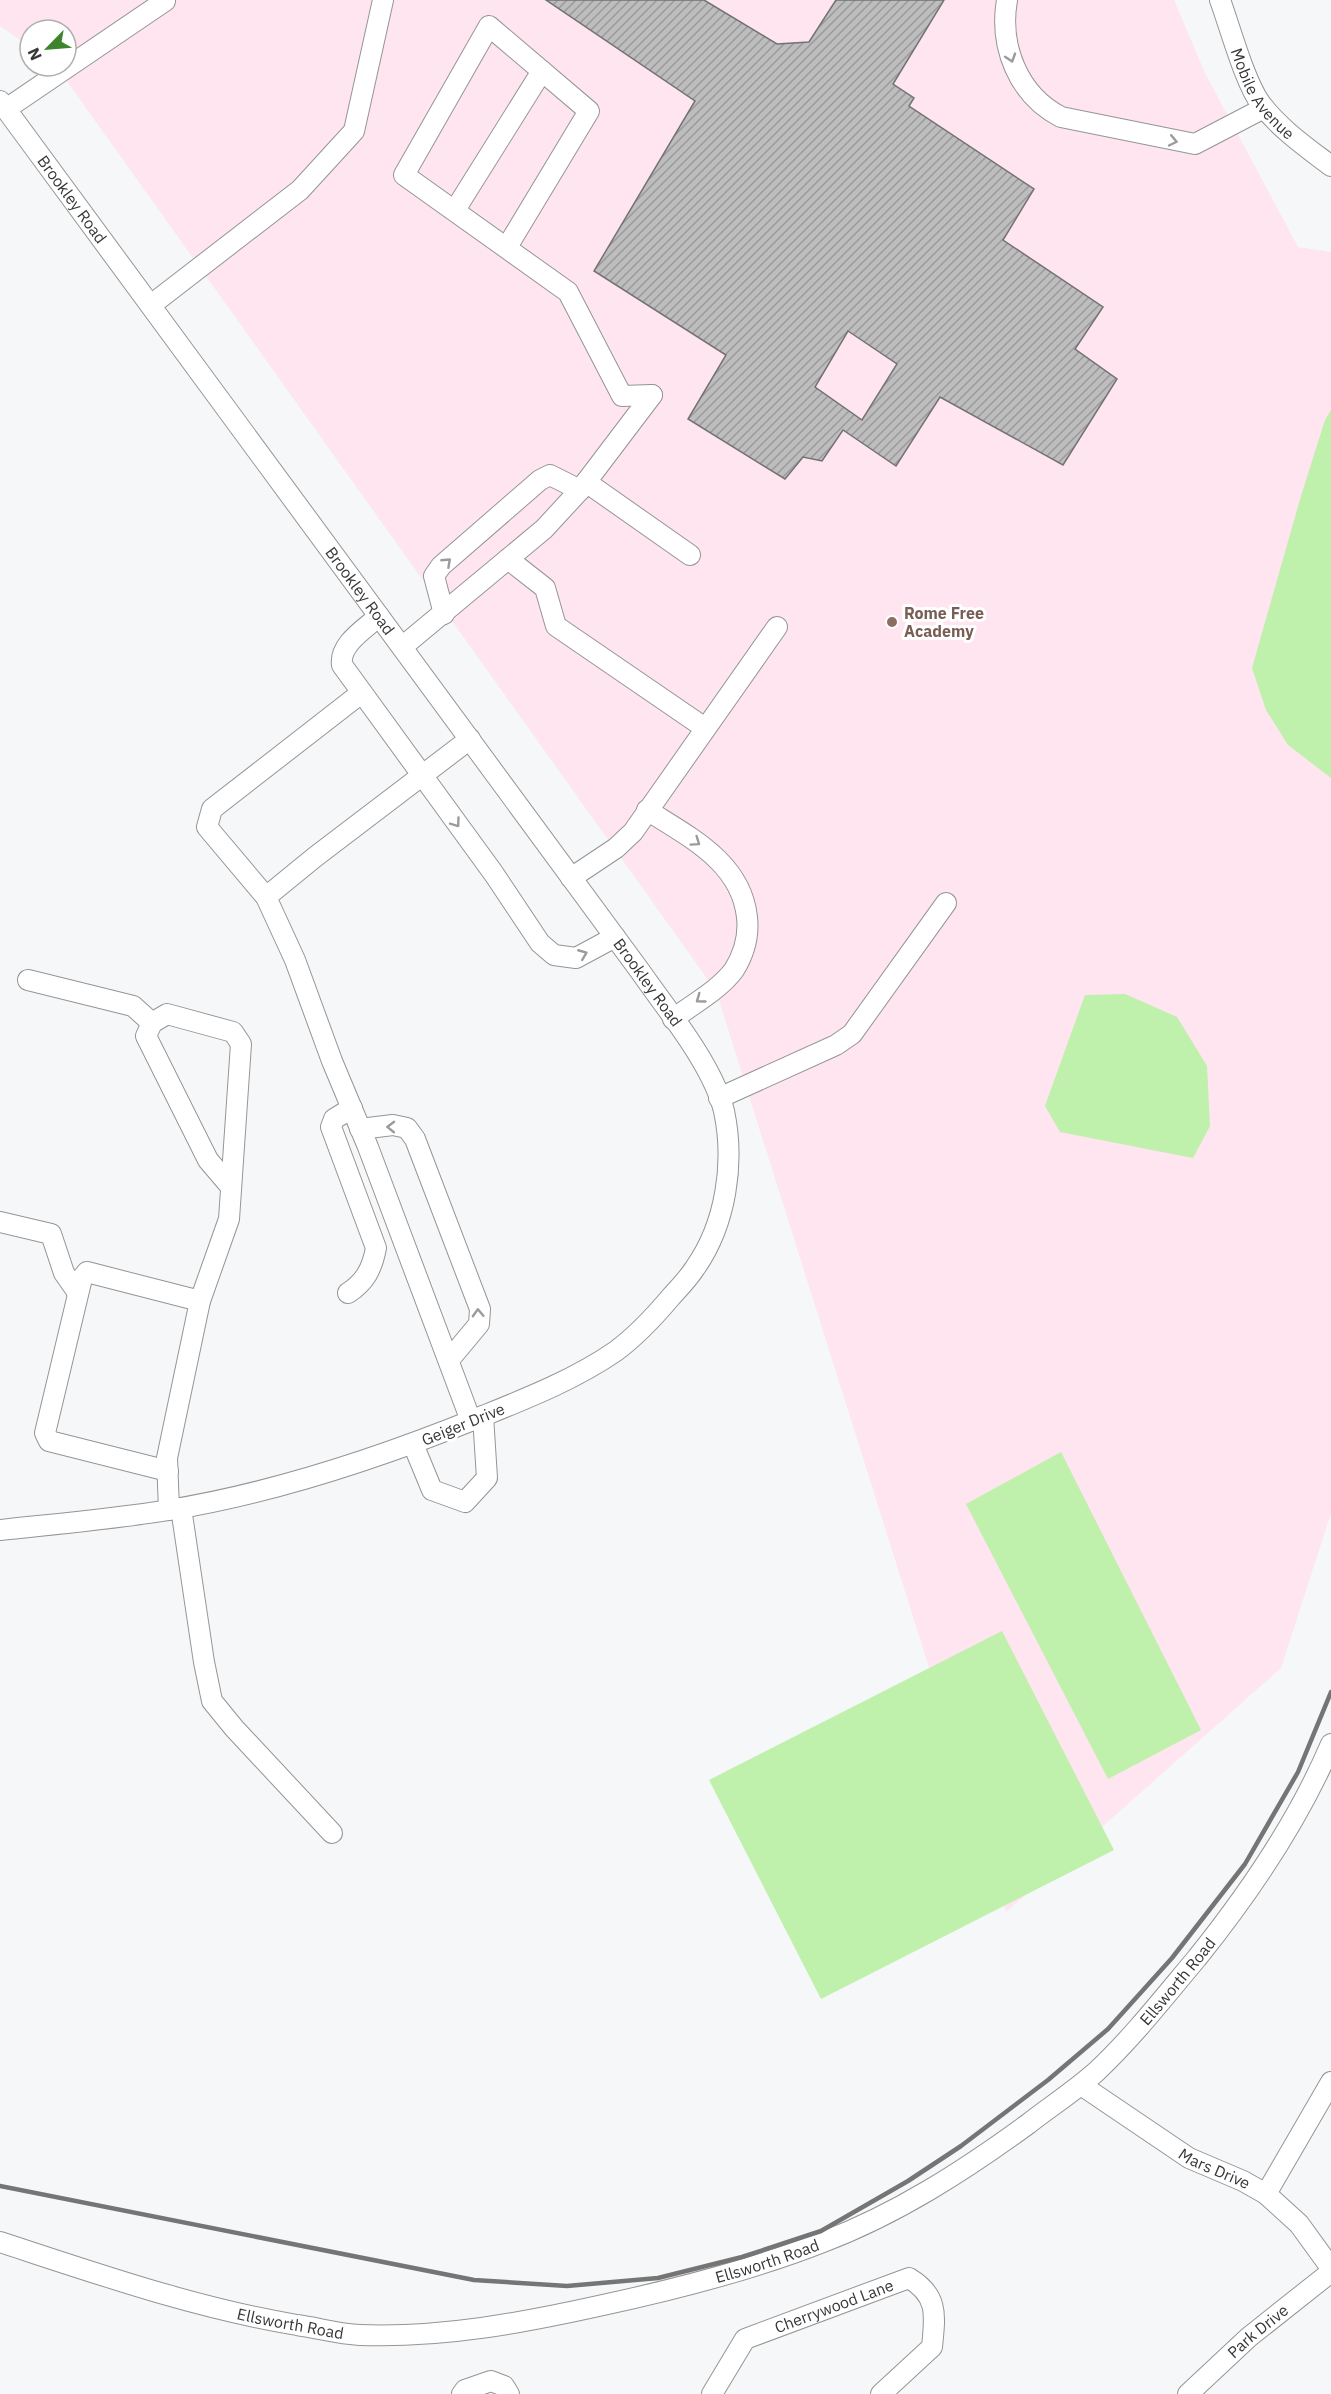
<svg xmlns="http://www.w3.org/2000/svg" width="1331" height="2394" font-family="'IBM Plex Sans',sans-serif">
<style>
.education{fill:#fee5ef}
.park{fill:#bff0ac}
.building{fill:url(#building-hatch);stroke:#737273;stroke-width:1.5;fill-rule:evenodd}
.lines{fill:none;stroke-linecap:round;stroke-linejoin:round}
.minor-casing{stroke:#959596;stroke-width:22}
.minor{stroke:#fff;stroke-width:20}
.rail{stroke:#757576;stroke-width:4.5}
.oneway{stroke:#9b9b9c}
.education-dot{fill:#8d6e63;stroke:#fff;stroke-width:2}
.labels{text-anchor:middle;stroke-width:6;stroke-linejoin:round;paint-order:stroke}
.street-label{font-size:16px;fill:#373738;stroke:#fff}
.education-label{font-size:16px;font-weight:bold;fill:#785e54;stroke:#fff;text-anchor:start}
</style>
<defs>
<pattern id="building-hatch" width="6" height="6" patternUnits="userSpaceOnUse" patternTransform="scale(1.5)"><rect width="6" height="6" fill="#bebdbe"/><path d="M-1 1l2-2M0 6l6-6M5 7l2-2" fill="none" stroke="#9b9a9b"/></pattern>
</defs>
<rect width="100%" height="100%" fill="#f6f7f8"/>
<path class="education" d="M0 0H1174L1205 73 1298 247 1331 252V1513L1281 1668 1006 1912 716 991 56 66H66V30H30V47L0 26Z"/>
<g class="park">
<path d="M1331 410V778L1288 745 1266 710 1252 668 1301 496 1325 420Z"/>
<path d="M1125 994 1177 1017 1207 1066 1210 1126 1193 1158 1060 1132 1045 1106 1085 995Z"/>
<path d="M1061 1452 1201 1730 1108 1779 966 1504Z"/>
<path d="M1002 1631 1114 1850 821 1999 709 1780Z"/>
</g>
<path class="building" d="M546 0H704L777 44 809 42 836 0H944L893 84 914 98 909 106 1034 189 1003 240 1103 307 1075 349 1117 379 1063 465 940 397 896 466 843 430 822 461 803 457 785 479 688 419 726 355 594 271 695 101ZM848 331 897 364 862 420 815 387Z"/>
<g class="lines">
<g class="minor-casing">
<g id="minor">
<path d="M1007 0C999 46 1018 95 1061 117L1195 144 1264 108"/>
<path id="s1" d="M1220 0C1230 27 1245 83 1261 104 1280 129 1306 147 1331 166"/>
<path id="s2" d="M0 101 640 971C667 1010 713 1065 724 1111 735 1163 726 1224 695 1268 688 1279 679 1288 670 1298 654 1317 636 1336 616 1351 574 1380 525 1399 478 1418 379 1458 274 1493 169 1510 113 1519 56 1524 0 1530"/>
<path d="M6 109 165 1"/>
<path d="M455 210 542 71"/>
<path d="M507 247 589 111 489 26 404 175 568 292 622 396 652 395"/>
<path d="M151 305 300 190 354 131 383 0"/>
<path d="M586 482 690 555"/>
<path d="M508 559 545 588 556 626 705 728"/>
<path d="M444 614 434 576 441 566 540 480 550 475 580 490"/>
<path d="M379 616C365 629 339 644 342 665L494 874 540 943 554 955 576 958 615 937"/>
<path d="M402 647 544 529 580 490 652 395"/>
<path d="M470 739 315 857 266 897 295 960 332 1061 368 1147 471 1421"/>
<path d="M647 810C689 837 741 862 747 917 749 935 744 954 734 970 719 990 693 1004 673 1019"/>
<path d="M571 878 616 848 633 832 777 627"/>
<path d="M266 897 207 827 212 809 360 694"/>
<path d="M28 980 133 1006 152 1023"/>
<path d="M719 1098 836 1045 852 1034 946 903"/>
<path d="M360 1129 393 1125 407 1128 415 1139 480 1309 479 1324 449 1360"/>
<path d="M0 1222 51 1234 64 1273 78 1293"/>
<path d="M348 1293C365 1282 372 1269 376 1248L331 1127 334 1119 352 1108"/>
<path d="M413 1444 432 1490 465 1502 487 1478 483 1416"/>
<path d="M168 1471 49 1441 45 1433 82 1278 87 1272 200 1301"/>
<path d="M181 1508 204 1662 212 1701 234 1728 332 1833"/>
<path d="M169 1510 167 1458 200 1301 229 1219 241 1044 233 1032 167 1014 152 1023 146 1036 208 1160 231 1187"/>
<path id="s3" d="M1081 2085 1189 2158 1243 2181 1266 2194 1299 2224 1331 2268"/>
<path d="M1266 2194 1331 2082"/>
<path id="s4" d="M0 2242C98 2274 195 2308 297 2325 318 2328 339 2334 360 2335 442 2338 522 2323 603 2305 677 2289 752 2270 823 2242 897 2214 965 2170 1028 2124 1051 2106 1076 2090 1097 2071 1134 2036 1165 1996 1197 1958 1250 1892 1298 1822 1331 1744"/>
<path d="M462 2394 465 2390 491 2381 504 2386 509 2394"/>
<path id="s5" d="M712 2394 745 2339 909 2278C939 2296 935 2316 932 2347L881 2394"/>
<path id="s6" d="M1188 2394 1249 2337 1331 2272"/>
</g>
</g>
<use href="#minor" class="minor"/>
<path class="rail" d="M0 2186 474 2280 567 2286 658 2278 742 2257 821 2231 908 2181 961 2146 1048 2080 1108 2029 1172 1958 1245 1864 1298 1772 1331 1692"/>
</g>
<defs><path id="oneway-chevron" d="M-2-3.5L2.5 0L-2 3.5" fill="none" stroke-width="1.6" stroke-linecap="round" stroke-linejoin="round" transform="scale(1.5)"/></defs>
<g class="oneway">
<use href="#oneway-chevron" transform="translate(1011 58) rotate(72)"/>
<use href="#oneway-chevron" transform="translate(1173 141) rotate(12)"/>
<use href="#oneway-chevron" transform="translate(447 562) rotate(-43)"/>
<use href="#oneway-chevron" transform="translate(456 823) rotate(54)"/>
<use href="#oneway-chevron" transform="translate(696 842) rotate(35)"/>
<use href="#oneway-chevron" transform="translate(583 954) rotate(-22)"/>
<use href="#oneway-chevron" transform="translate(700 999) rotate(144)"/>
<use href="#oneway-chevron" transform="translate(391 1127) rotate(-179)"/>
<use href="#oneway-chevron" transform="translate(478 1313) rotate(-92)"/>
</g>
<circle class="education-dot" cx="892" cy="622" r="6"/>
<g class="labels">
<g class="street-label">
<text dy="6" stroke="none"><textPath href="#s1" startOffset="104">Mobile Avenue</textPath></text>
<text dy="6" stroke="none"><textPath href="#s2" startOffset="122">Brookley Road</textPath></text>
<text dy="6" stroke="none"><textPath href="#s2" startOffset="608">Brookley Road</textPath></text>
<text dy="6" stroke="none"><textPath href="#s2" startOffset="1094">Brookley Road</textPath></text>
<text transform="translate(463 1424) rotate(-22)" y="6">Geiger Drive</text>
<text dy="6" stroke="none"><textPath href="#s4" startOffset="1292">Ellsworth Road</textPath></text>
<text dy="6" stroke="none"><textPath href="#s3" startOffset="158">Mars Drive</textPath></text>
<text dy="6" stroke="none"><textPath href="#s4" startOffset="788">Ellsworth Road</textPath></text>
<text dy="6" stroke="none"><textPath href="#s5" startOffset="159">Cherrywood Lane</textPath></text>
<text dy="6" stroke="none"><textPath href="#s4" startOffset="302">Ellsworth Road</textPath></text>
<text dy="6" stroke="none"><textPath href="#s6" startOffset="94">Park Drive</textPath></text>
</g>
<g class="education-label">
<text x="904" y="619">Rome Free<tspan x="904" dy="18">Academy</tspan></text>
</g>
</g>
<g transform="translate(48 48) rotate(245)"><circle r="28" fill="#ffffff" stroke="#afafaf" stroke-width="1.5"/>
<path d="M0-4.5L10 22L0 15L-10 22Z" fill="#3c852c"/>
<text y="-9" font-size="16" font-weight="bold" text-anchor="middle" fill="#373738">N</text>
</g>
</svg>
